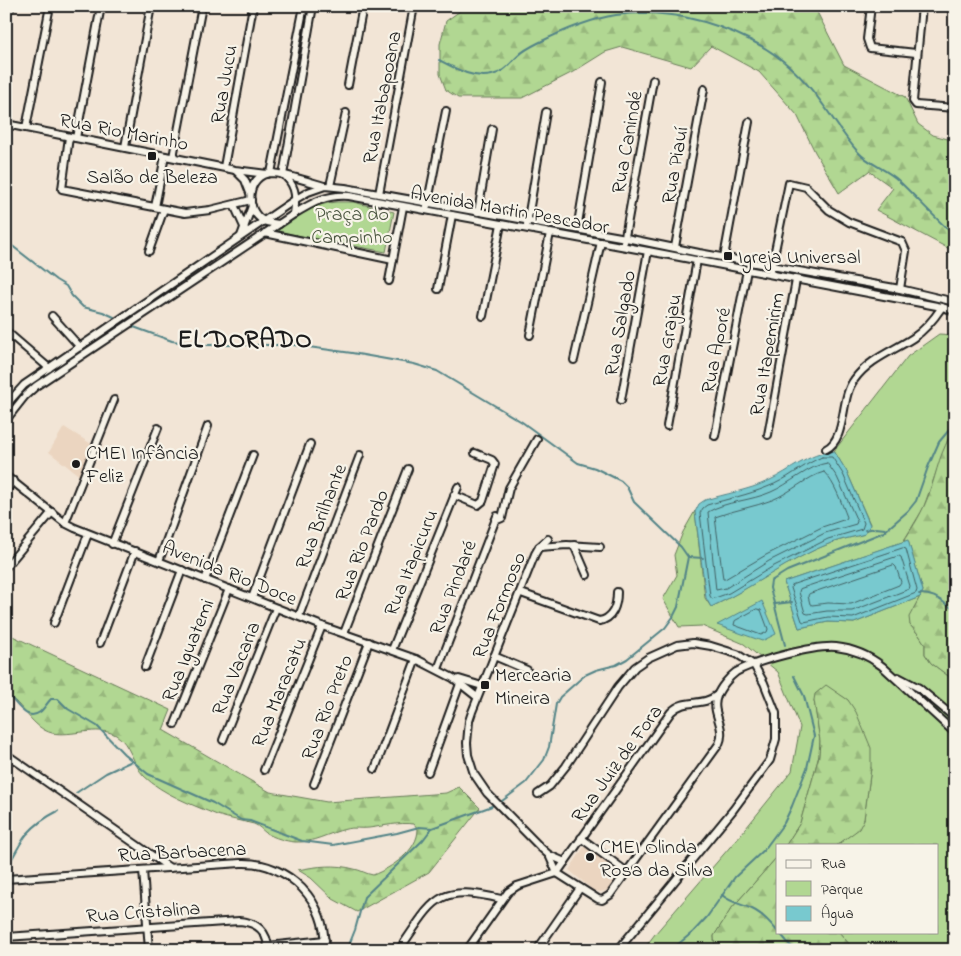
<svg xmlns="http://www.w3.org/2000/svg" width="961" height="956" font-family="'Indie Flower',sans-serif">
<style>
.built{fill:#ebd5c0}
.green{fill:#b1d792;stroke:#667a57}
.forest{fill:url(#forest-firs);stroke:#667a57}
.water{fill:#78c9cf;stroke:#538487}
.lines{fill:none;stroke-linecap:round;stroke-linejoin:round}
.shore{stroke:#416164;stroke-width:1}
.stream{stroke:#538487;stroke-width:2}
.minor-casing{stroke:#1c1c1c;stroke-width:10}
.minor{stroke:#f7f3e8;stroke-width:6}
.poi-dot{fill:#1c1c1c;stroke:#f7f3e8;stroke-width:2}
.labels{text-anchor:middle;stroke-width:4.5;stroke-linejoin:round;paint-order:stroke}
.street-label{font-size:20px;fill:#1c1c1c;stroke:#f7f3e8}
.poi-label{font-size:20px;fill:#1c1c1c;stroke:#f7f3e8;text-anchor:start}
.park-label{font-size:20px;fill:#49543f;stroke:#f7f3e8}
.district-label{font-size:25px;font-weight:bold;letter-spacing:1px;fill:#1c1c1c;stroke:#f7f3e8}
</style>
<defs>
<pattern id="forest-firs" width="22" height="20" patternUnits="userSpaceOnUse" patternTransform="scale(1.25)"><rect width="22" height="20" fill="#b1d792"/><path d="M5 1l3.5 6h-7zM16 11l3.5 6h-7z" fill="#98b87d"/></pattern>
</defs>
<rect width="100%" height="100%" fill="#f2e5d6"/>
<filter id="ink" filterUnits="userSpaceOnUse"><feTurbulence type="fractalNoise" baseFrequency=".02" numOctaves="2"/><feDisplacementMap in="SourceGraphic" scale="10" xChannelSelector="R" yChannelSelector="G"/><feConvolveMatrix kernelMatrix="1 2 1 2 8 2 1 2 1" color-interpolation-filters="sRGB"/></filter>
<g filter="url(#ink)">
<g class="built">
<path d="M64 427 93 445 81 477 49 452Z"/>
<path d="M586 844 622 871 608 890 601 892 594 891 569 870Z"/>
</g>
<g class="green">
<path d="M336 202H353L394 212 386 252 275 231C295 217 311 204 336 202Z"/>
<path d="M939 334 955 335V429L948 439 923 509 903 542 784 582 799 628 828 622 854 623 920 597 914 608 910 625 919 635 925 644V654L931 663 955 681V950H854L839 932H937V845H837L858 829 864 819 871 768 848 700 838 694 814 700 820 741 819 756 800 823 786 845H777V857L731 909 714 936 715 950H643L655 934 742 833 792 771 800 727 778 672 744 644 702 626 679 627 663 599 677 575 674 555 683 532 695 511 705 598 711 607C752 588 788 559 831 543 842 539 854 537 865 534L870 524 847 472 834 451 908 356Z"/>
</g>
<g class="forest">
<path d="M467 6H814L844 65 905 97 918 124 933 135 955 141V252L876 210 893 188 869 171 839 193 815 152 797 115 759 72 711 46 691 67 622 47 605 52 573 72 522 98H458L446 90 440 74V44L446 21Z"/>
<path d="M955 429V681L931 663 925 654V644L919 635 910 625 909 617 923 591 908 541 903 542C913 527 923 511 929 494 938 469 939 452 955 429Z"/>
<path d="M6 633 171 710 163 730 270 792 327 802 446 793 459 787 480 808 429 872 357 912 333 899 311 878 298 870C317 866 336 864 354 869 361 870 366 874 373 875 391 868 418 851 418 829L414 824C398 822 385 826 369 828 361 829 354 827 346 829 328 833 314 843 295 842 285 841 275 838 266 833 262 830 259 826 254 824 242 821 229 819 217 815 193 805 162 794 144 776 133 765 130 743 116 735 97 725 72 737 52 733 32 728 23 704 6 694Z"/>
<path d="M826 685 848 700 856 712 871 748V768L864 819 859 829 837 845H786L800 823 819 756 820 741 814 700 815 694Z"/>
<path d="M777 857V932H839L854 950H715L714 936 731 909Z"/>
</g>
<g class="water">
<path d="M834 451 847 472 870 525 865 534C854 537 842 539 831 543 789 559 752 588 711 607L706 598 695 512 699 504 705 500C725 494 749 490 768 481 792 470 807 454 834 451Z"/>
<path d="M908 540 923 591 920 597 854 623 828 622 799 628 784 582Z"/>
<path d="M762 601 776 634 762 641 717 625Z"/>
</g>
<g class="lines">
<g class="shore">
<path d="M822 457H832L843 474 864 523 862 529 828 539 772 567 729 593 712 599 710 596 700 513 703 508 707 505C727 499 748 495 767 487 787 480 802 465 822 457Z"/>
<path d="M827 463 837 477 857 521 856 524 825 533 769 561 726 588 716 590 708 512C726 501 751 501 771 492 788 485 810 465 827 463Z"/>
<path d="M824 472C835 483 841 502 847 517L846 519 822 527 766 555 725 579H723L715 517C734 510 754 507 772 500 790 493 808 476 824 472Z"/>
<path d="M903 548 906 549 917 590 916 593 853 618 828 617 804 622 802 621 791 588 792 585Z"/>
<path d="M899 556 901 557 910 586 909 589 852 611H827L808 614 805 613 799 592 800 589Z"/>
<path d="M894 565 896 567 901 582 899 585 851 604 828 603 812 605 810 604 808 596 809 594Z"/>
<path d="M757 609 761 610 768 629 767 632 761 635 734 625 735 621Z"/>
</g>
<g class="stream">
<path d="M439 60C456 69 473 79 492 75 504 73 511 62 519 55 524 50 532 46 538 43 562 31 590 19 616 15 662 8 711 20 752 41 781 55 806 80 824 106 835 121 845 138 858 152 869 164 886 169 898 180 917 198 935 218 955 236"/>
<path d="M6 241 56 280 66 286 72 296 83 307 103 312 114 317"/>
<path d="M131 326 172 341 202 345H294L352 353 414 364 437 371 522 422 578 463 595 468 621 481 627 487 634 502 681 547 688 557 678 607 673 617 665 628 627 659 616 665 596 670 585 675 560 697 556 704 549 747 544 760 526 783 502 801"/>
<path d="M865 530 876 528 885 529"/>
<path d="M688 557 703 558"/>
<path d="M919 594C935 593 943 603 955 610"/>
<path d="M775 604 792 602"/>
<path d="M785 645 770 588 771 581 787 571 884 532 908 511 916 501 928 467 939 442 955 423"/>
<path d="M6 694C16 700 25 723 40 712 44 709 47 703 51 699H58L68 709 97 726 124 754 148 774 213 803 241 820 250 821 302 841 333 845 397 833 419 827 432 828 492 806"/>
<path d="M76 793 106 773 132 761"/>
<path d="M6 868C14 857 19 844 27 834 36 824 46 817 58 811"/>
<path d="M722 895C731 903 742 904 752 909 763 914 770 922 777 931"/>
<path d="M779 932 794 950"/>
<path d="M347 950 355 930 364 897 423 840 432 828"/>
<path d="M671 950 693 932 707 917 735 877 764 850 784 823 792 806 807 768 814 736 804 696 794 676"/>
</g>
<g class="minor-casing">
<g id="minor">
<path d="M871 6 867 39 870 48 916 53"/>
<path d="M922 6 913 101 916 105 955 108"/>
<path d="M6 12 12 6"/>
<path d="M348 85 363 6"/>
<path d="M6 124 235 170 267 174"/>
<path d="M26 128 50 6"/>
<path d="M69 137 62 189 185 213 210 210 251 200"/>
<path d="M76 138 101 6"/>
<path d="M125 147 151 6"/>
<path d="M173 157 202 6"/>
<path d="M224 167 253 6"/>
<path d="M236 171 245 180 250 193"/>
<path d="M271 173 304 6"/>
<path d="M283 175 313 6"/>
<path d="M286 177C297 188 296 199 294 214"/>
<path d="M330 186 346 113"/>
<path d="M379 194 414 6"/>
<path d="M234 205 245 229"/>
<path d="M427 206 446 111"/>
<path d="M155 207 165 156"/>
<path d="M478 212 492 129"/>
<path d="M279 224C274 223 268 223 264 221 244 211 246 175 271 173 284 173 310 182 324 186"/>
<path d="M527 224 546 112"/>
<path d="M577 229 602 82"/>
<path d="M265 233 393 260"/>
<path d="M241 236 252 206"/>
<path d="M624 242 653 80"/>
<path d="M675 247 704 89"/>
<path d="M149 251 164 209"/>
<path d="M724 257 749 122"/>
<path d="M771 270 789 183 806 187 829 210 849 222 902 242 906 251 900 289"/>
<path d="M389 281 403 207"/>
<path d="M438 289 452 215"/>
<path d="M52 316 80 347"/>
<path d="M483 316 501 224"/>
<path d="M6 331 49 368"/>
<path d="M530 335 550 233"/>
<path d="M574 360 601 242"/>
<path d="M621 400 648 251"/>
<path d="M6 405 24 385 296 199 308 192 325 186 345 188 626 238 699 253 900 289 955 302"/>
<path d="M6 420 25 396 36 386 294 214C312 203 327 194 349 196L648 251 942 307 955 311"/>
<path d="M667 426 697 260"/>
<path d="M768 435 796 280"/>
<path d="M715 436 747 270"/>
<path d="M826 449C847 439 840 398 854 380 869 359 893 351 913 338 925 330 934 319 942 307"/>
<path d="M6 476 65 523 75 528 322 626 416 659 453 678 477 697"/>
<path d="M6 490 14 481"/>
<path d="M454 495 478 505 483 501 495 464 492 460 475 453"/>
<path d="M495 521 502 518 509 488 537 439"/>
<path d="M65 523 114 400"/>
<path d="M548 539 539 547 535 554 472 712 469 721 467 743 468 755 474 774 487 793 540 847 549 855 565 862"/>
<path d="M112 544 158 428"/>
<path d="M574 545 587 575"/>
<path d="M539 547 567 545 600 547"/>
<path d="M159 561 208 426"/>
<path d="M6 567 52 512"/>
<path d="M205 580 253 455"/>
<path d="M521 593 599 621C613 619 617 605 617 592"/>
<path d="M252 598 310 444"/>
<path d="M299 616 360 455"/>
<path d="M54 623 88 534"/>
<path d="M344 633 408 469"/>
<path d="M100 643 135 551"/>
<path d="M392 650 458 487"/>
<path d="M494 656 527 670"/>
<path d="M145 667 182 570"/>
<path d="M438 669 497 516"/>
<path d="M898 677 919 688 955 718"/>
<path d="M459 679 482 686"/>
<path d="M175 724 229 589"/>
<path d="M223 740 276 608"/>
<path d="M6 754 170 868"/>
<path d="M375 769 416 659"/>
<path d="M264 770 322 626"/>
<path d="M428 772 461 681"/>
<path d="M314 784 369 642"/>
<path d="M538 794 550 786 566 766 618 687 635 667 648 658 677 645 693 643 711 646 737 654 754 665 764 683 776 713V739L770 760 733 810 618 950"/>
<path d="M581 838 627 872"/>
<path d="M549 855 557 873"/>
<path d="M143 870 149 950"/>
<path d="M557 873 598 899 602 900 610 895 719 744C727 726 710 713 717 696 720 688 729 677 736 672 755 661 815 645 836 647 854 649 868 655 882 666L955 733"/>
<path d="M557 873 671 712C686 697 701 708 717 695"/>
<path d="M6 879 241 863C288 861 329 903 324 950"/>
<path d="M6 937 239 921C256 922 268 931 268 950"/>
<path d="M268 946 325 940"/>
<path d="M399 950C434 900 436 883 501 899"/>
<path d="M467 950 508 892 517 886 557 873"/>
<path d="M537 950 580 888"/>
</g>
</g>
<use href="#minor" class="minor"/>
</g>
</g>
<g class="poi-dot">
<rect x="147" y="151" width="10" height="10" rx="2.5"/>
<rect x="723" y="251" width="10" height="10" rx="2.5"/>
<circle cx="76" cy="464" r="5"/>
<rect x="480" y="680" width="10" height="10" rx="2.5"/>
<circle cx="590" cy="857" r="5"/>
</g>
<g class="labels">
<g class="street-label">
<text transform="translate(223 84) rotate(-80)" y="7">Rua Jucu</text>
<text transform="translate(381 97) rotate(-79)" y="7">Rua Itabapoana</text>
<text transform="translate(124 131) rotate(11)" y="7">Rua Rio Marinho</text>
<text transform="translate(626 142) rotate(-80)" y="7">Rua Canindé</text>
<text transform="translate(674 165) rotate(-80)" y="7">Rua Piauí</text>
<text transform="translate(510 209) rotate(10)" y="7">Avenida Martin Pescador</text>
<text transform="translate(619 323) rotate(-80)" y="7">Rua Salgado</text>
<text transform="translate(666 340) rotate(-80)" y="7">Rua Grajau</text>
<text transform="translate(715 350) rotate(-79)" y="7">Rua Aporé</text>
<text transform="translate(766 354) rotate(-80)" y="7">Rua Itapemirim</text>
<text transform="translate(320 516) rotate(-69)" y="7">Rua Brilhante</text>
<text transform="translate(361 545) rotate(-69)" y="7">Rua Rio Pardo</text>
<text transform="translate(410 562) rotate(-68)" y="7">Rua Itapicuru</text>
<text transform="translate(230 572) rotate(22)" y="7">Avenida Rio Doce</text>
<text transform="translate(452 587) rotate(-69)" y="7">Rua Pindaré</text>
<text transform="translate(498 605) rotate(-68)" y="7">Rua Formoso</text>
<text transform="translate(187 650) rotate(-68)" y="7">Rua Iguatemi</text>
<text transform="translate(235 668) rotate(-68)" y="7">Rua Vacaria</text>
<text transform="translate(278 692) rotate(-68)" y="7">Rua Maracatu</text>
<text transform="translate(326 707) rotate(-69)" y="7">Rua Rio Preto</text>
<text transform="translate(616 763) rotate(-54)" y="7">Rua Juiz de Fora</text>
<text transform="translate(182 851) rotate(-3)" y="7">Rua Barbacena</text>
<text transform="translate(143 911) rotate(-4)" y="7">Rua Cristalina</text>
</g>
<g class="poi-label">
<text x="152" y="183" text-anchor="middle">Salão de Beleza</text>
<text x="738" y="263">Igreja Universal</text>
<text x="86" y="459">CMEI Infância<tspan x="86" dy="23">Feliz</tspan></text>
<text x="495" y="681">Mercearia<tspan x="495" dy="23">Mineira</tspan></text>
<text x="600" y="853">CMEI Olinda<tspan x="600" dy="23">Rosa da Silva</tspan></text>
</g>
<g class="park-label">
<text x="352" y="220">Praça do<tspan x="352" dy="23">Campinho</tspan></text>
</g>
<g class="district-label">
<text x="245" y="347">EL´DORADO</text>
</g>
</g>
<rect width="961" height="956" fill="none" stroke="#f7f3e8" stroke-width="25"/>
<rect x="12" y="12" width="936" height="931" fill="none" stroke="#1c1c1c" stroke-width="2" filter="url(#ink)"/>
<rect x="776" y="844" width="162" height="90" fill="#f7f3e8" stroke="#9f9d96"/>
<rect x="786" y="860" width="25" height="8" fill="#f7f3e8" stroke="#9f9d96"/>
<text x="821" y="868" font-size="15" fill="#1c1c1c">Rua</text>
<rect x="786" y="881" width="25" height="15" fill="#b1d792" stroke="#9f9d96"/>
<text x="821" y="894" font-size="15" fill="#1c1c1c">Parque</text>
<rect x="786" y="906" width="25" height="15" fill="#78c9cf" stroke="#9f9d96"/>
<text x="821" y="918" font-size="15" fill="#1c1c1c">Água</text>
</svg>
